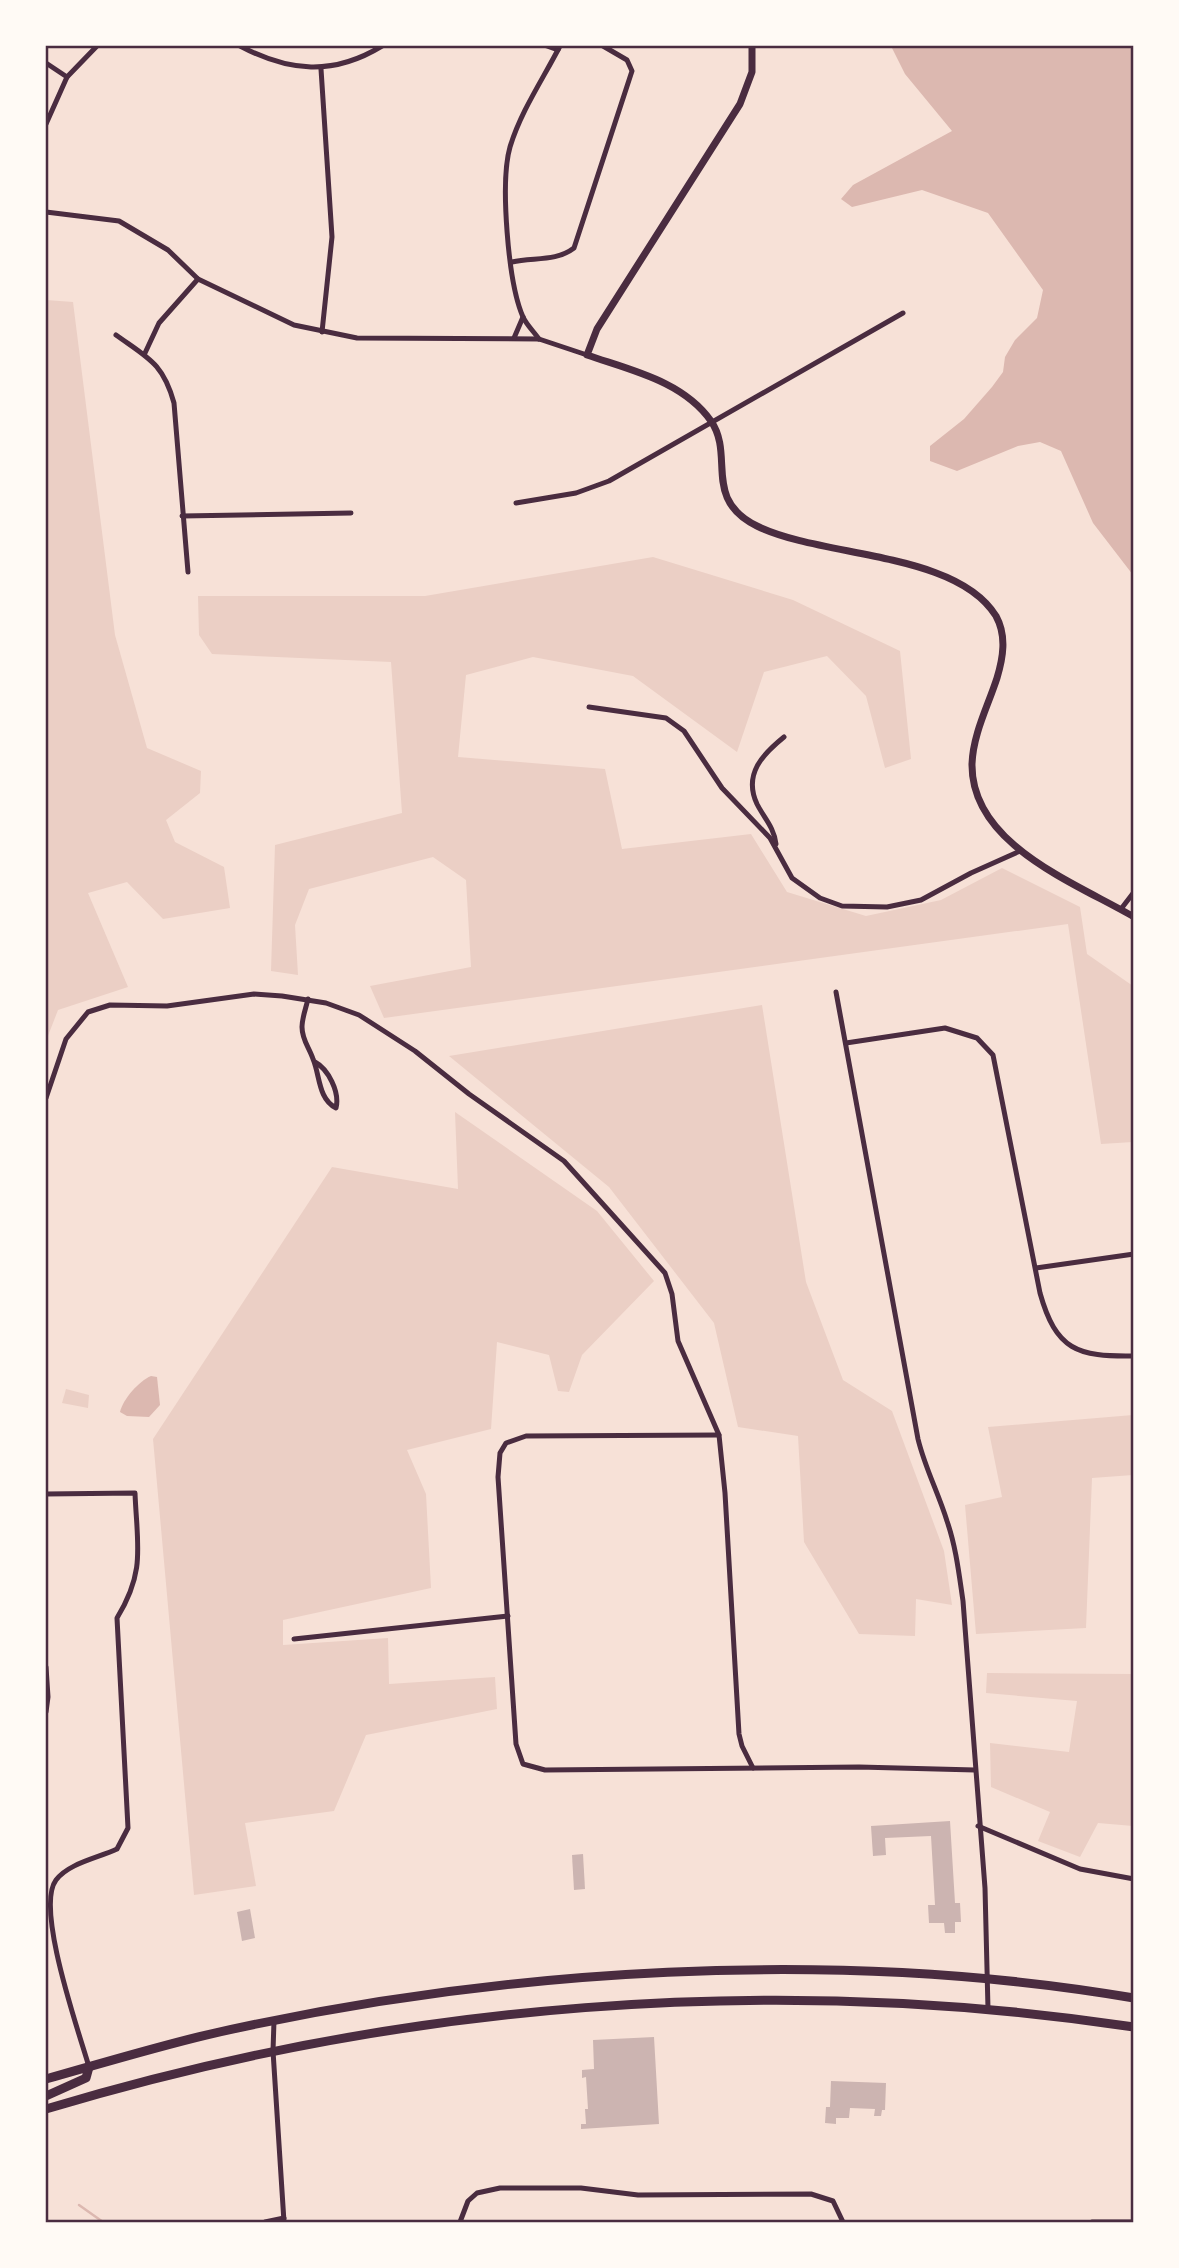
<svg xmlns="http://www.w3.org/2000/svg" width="1179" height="2268" font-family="'Times New Roman',serif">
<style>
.green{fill:#ebcfc5}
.water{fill:#dcb8b0}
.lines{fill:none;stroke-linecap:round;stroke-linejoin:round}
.stream{stroke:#dcb8b0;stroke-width:2.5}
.building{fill:#ccb4b1}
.minor{stroke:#4a2c40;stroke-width:5}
.tertiary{stroke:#4a2c40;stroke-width:7}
.trunk{stroke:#4a2c40;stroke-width:9}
.neatline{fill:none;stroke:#4a2c40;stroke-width:2.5}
</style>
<rect width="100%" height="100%" fill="#f7e1d7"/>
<g class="green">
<path d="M46 300 73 302 115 635 147 748 201 771 200 793 166 820 175 842 224 867 230 908 163 919 127 882 88 893 128 987 58 1010 46 1041Z"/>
<path d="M653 557 793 600 900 651 911 759 885 768 866 696 827 656 764 672 737 752 633 676 533 657 466 675 458 757 605 769 622 849 751 834 787 892 866 916 941 900 1002 868 1080 907 1087 954 1133 986V1142L1101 1144 1068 924 384 1018 370 986 471 967 466 880 433 857 309 889 295 925 298 975 271 971 275 845 402 813 391 662 212 654 199 635 198 596H425Z"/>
<path d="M762 1005 806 1282 843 1380 892 1411 944 1551 952 1605 916 1599 915 1636 859 1634 804 1542 798 1436 738 1427 714 1323 609 1187 449 1056Z"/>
<path d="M455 1112 597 1211 654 1281 582 1355 569 1392 558 1391 549 1355 497 1342 491 1429 407 1450 426 1494 431 1588 283 1620V1645L388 1638 389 1684 495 1677 497 1709 366 1735 334 1811 245 1823 256 1886 194 1895 153 1439 332 1167 458 1189Z"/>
<path d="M66 1389 89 1395 88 1408 62 1403Z"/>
<path d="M1133 1415V1475L1092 1478 1086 1628 976 1634 965 1505 1002 1497 988 1427Z"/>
<path d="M987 1673 1133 1674V1826L1098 1823 1080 1857 1038 1841 1050 1812 991 1787 990 1743 1069 1752 1077 1701 986 1693Z"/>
</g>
<g class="water">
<path d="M891 46H1133V575L1093 523 1061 451 1040 442 1018 446 957 471 930 461V446L964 419 992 387 1003 372 1005 357 1015 340 1037 318 1043 290 988 213 922 190 852 207 841 199 853 185 952 131 905 74Z"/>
<path d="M151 1376 157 1377 160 1405 149 1417 127 1416 120 1412C123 1399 139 1381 151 1376Z"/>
</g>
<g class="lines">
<path class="stream" d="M79 2205 103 2222"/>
</g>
<g class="building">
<path d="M950 1821 955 1903H960L961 1922H955V1933H945L944 1923H929L928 1905H935L931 1836 885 1838 886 1855 873 1856 871 1826Z"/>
<path d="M583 1854 585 1889 574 1890 572 1855Z"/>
<path d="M250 1909 255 1938 242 1941 237 1912Z"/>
<path d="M654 2037 659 2124 581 2129V2124H586L585 2109H588L586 2077 582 2078V2070L594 2069 593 2040Z"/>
<path d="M831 2081 886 2083 885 2110H882L881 2116H874L875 2109 850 2108 849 2118H836V2124L825 2123 826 2107H830Z"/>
</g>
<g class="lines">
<g class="minor">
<path d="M240 46C289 72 333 76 382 46"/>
<path d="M547 46 558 50"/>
<path d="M46 63 67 77"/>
<path d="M321 69 332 237 322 332"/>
<path d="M46 124 67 77 97 46"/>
<path d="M46 212 119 221 168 250 198 279 294 325 357 338 539 339 587 355"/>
<path d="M512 262C533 257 556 262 574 248L632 71 627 60 603 46"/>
<path d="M116 335C148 358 163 363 174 403L188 572"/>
<path d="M514 338 523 317"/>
<path d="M539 339C534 332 526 324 523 317 508 283 500 182 510 147 521 111 543 79 560 46"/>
<path d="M145 353 159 323 198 279"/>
<path d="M516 503 576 493 609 481 903 313"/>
<path d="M182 516 351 513"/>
<path d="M589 707 666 718 684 731 722 788 770 838 792 878 820 898 842 906 887 907 921 900 971 873 1020 851"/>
<path d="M776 844C774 827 764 818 757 804 743 774 763 754 784 737"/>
<path d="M1121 909 1134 892"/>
<path d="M836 992 918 1439C925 1468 938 1492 947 1521 956 1547 959 1574 963 1601L985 1888 988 2009"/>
<path d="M308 999C306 1008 302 1018 302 1027 302 1040 309 1047 313 1059 320 1075 318 1099 336 1108 340 1092 328 1069 315 1062"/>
<path d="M846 1043 945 1028 977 1038 993 1055 1040 1293C1056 1350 1077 1357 1134 1356"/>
<path d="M46 1098 66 1039 88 1012 110 1005 167 1006 254 994 282 996 326 1003 359 1015 415 1051 469 1094 564 1161 665 1273 672 1294 678 1341 719 1435 725 1493 739 1734 742 1746 753 1768"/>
<path d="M1036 1268 1134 1254"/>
<path d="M719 1435 526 1436 506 1443 500 1453 498 1477 516 1744 523 1764 545 1770 859 1767 975 1770"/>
<path d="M46 1494 135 1493C137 1545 146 1571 117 1618L128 1828 117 1849C98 1858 69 1863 56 1880 35 1908 79 2032 89 2067"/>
<path d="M294 1639 508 1616"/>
<path d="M46 1667 48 1697 46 1712"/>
<path d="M978 1826 1080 1869 1134 1879"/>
<path d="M274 2021 273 2051 284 2222"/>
<path d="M265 2222 284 2218"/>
<path d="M460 2222 468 2201 477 2193 500 2188H581L638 2195 811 2194 833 2201 843 2222"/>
<path d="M1092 2222H1134"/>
</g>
<path class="tertiary" d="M752 46V72L740 104 597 329 587 355C630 370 683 381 711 421 735 456 702 499 757 526 822 558 956 551 996 616 1007 636 1003 658 997 678 988 706 973 734 972 764 971 845 1076 883 1134 917"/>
<g class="trunk">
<path d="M46 2079C99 2064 152 2048 206 2035 499 1968 835 1947 1134 1998"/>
<path d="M46 2096 86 2078 89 2067"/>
<path d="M46 2109C397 2003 770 1972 1134 2027"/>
</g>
</g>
<rect width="1179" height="2268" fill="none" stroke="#fffaf5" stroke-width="94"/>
<rect x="47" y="47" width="1085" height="2174" class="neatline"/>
</svg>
